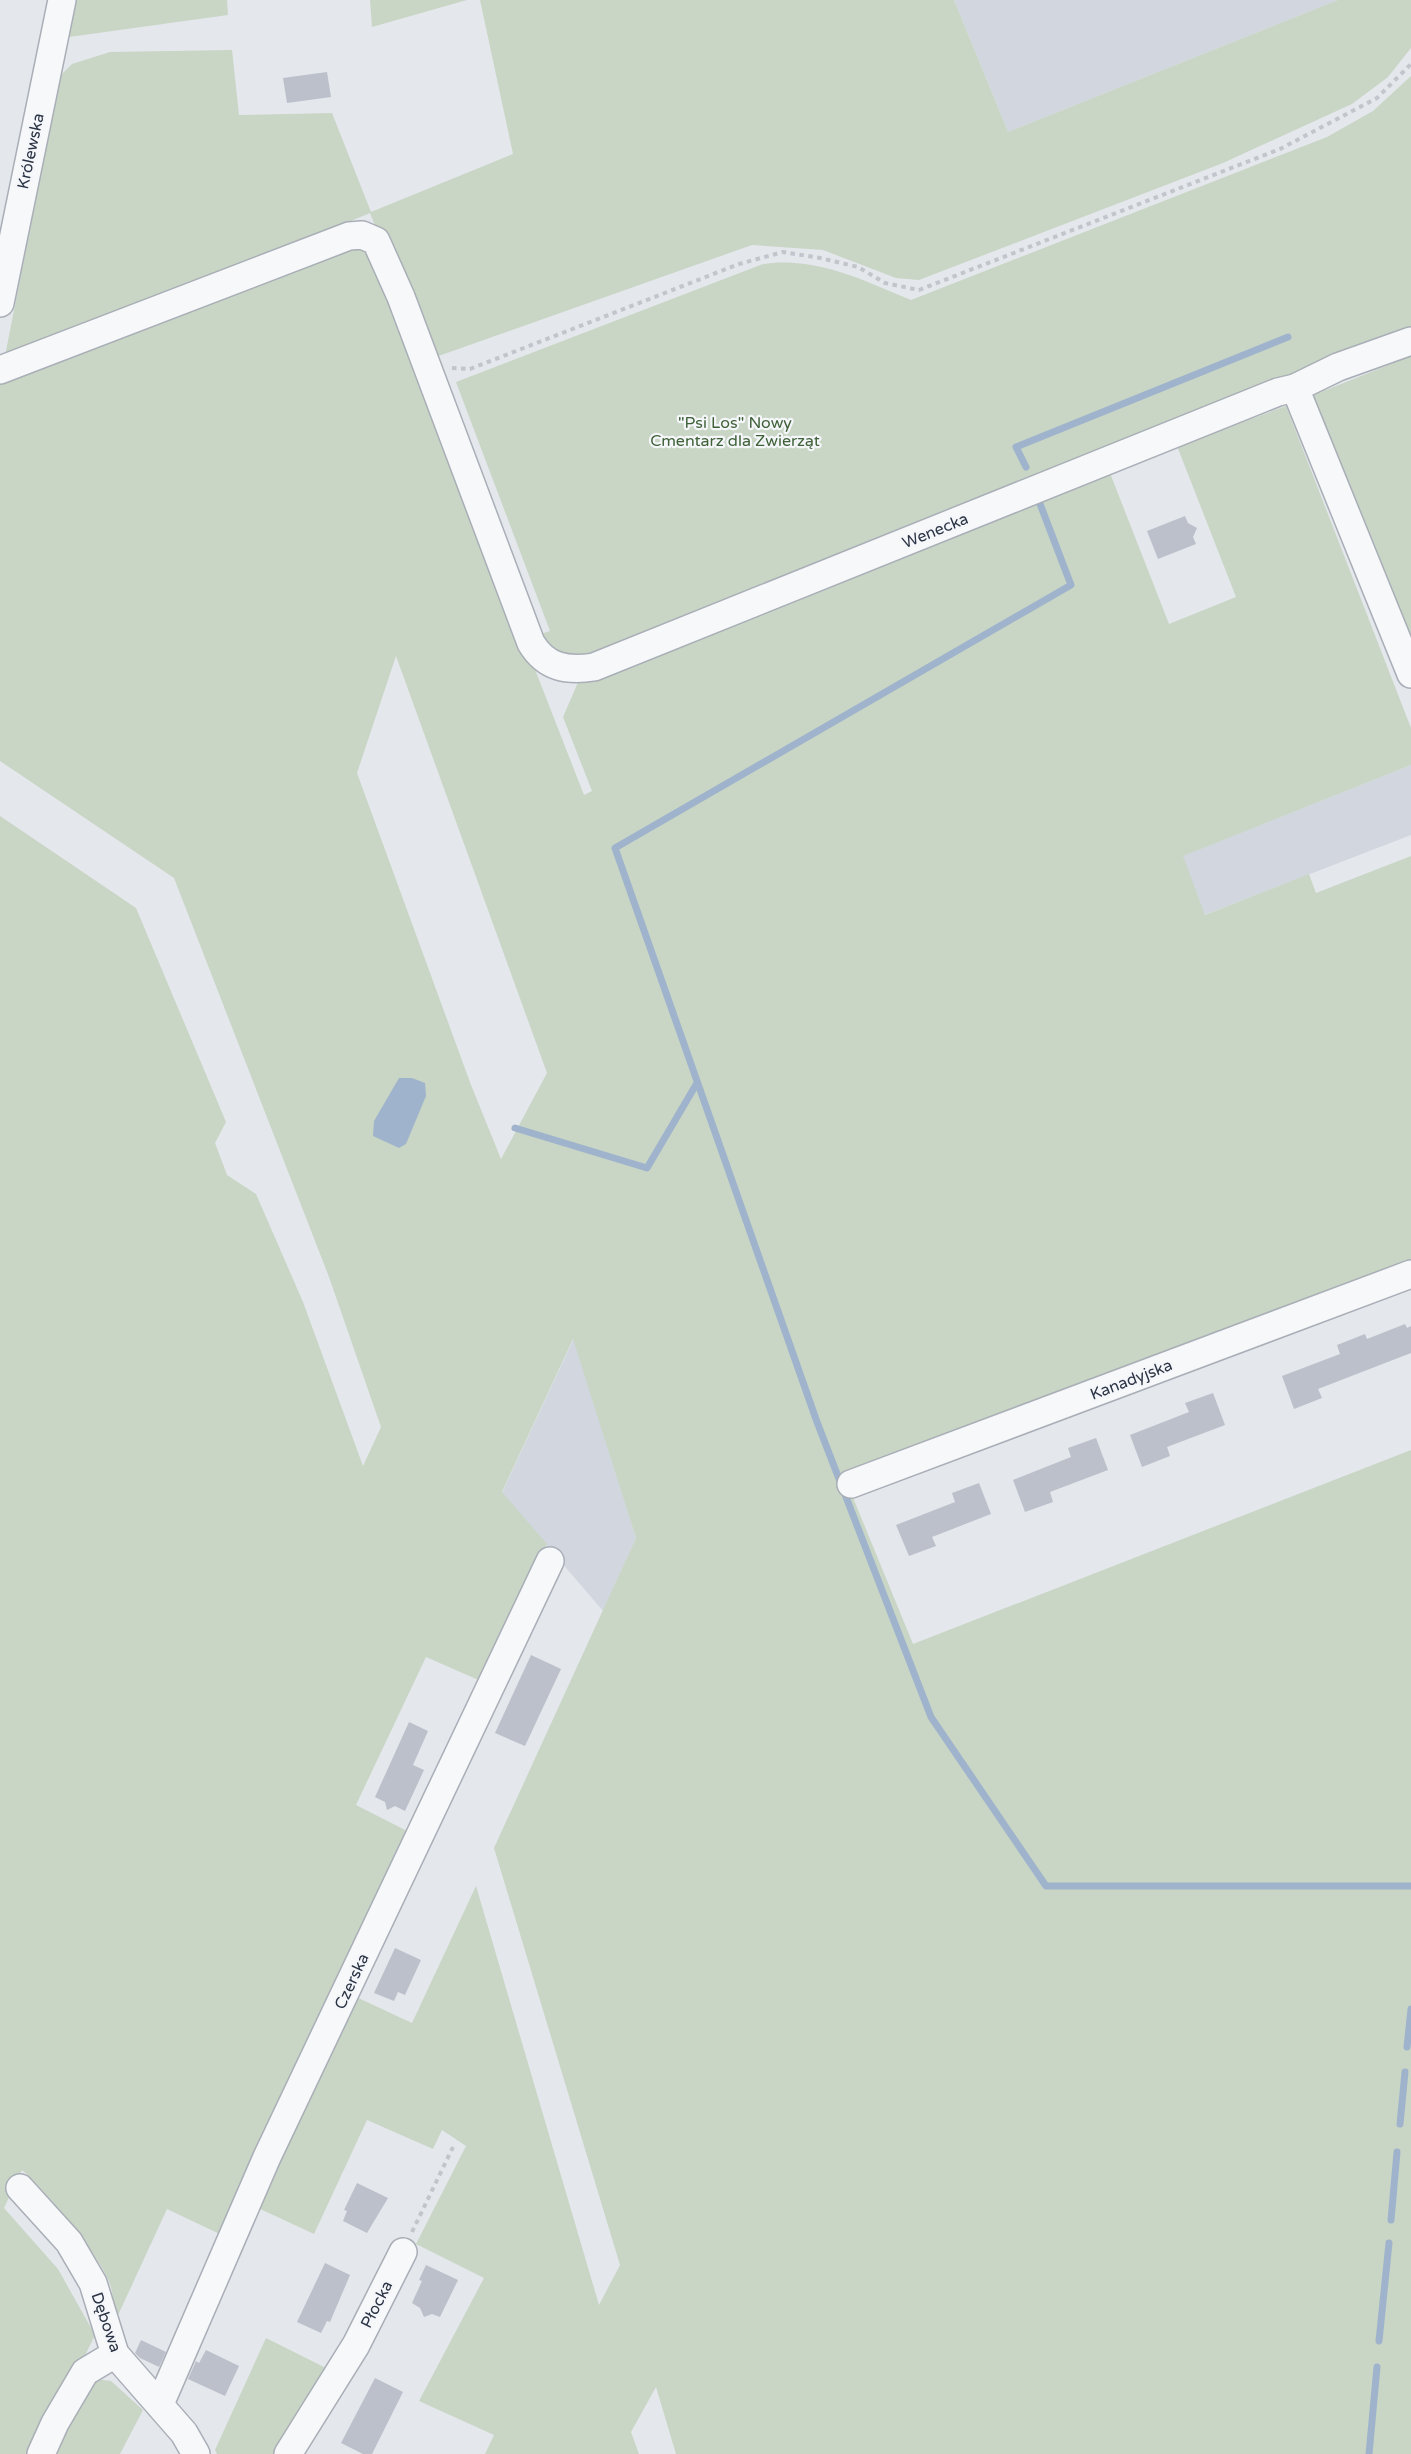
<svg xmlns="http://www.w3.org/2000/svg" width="1411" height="2454" font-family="'Varela Round',sans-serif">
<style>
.built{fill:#d2d6de}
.green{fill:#c9d6c5;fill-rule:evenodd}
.water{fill:#9fb4cc}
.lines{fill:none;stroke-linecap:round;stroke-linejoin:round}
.stream{stroke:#9fb4cc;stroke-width:7}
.building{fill:#bbc0ca}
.minor-casing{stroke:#a9aeb7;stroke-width:30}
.path{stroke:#c2c5cb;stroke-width:4;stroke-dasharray:4.5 4.5;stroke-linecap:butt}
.minor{stroke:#f7f8fa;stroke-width:27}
.labels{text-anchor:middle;stroke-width:4.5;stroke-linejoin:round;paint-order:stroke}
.street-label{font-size:16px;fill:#2b3445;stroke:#f4f6f9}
.park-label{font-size:16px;fill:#3f6138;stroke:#f4f6f9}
</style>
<rect width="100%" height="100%" fill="#e4e7ec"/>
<g class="built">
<path d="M954 0H1338L1008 132Z"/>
<path d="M1411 765V835L1204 915 1182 856Z"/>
<path d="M574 1338 636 1538 603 1611 502 1493Z"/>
</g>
<g class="green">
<path d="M77 0H227L228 15 69 37Z"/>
<path d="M370 0H467L372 27Z"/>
<path d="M480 0H954L1008 132 1338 0H1411V48L1388 77 1352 104 1223 163 919 280 896 278 823 250 752 245 430 359 370 213 113 320 5 356 45 152 55 81 72 64 110 52 232 50 239 115 332 113 371 212 513 154Z"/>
<path d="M1411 76V336L583 663 562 662 532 637 550 631 456 382 763 264C815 256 863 280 911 300L1327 137 1373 111Z"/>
<path d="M369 244 584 795 592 791 563 717 579 680 1110 473 1169 624 1236 597 1177 446 1286 406 1411 728V765L1183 856 1205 915 1309 874 1316 893 1411 856V1260L845 1478 913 1644 1411 1450V2454H676L656 2387 631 2432 639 2454H485L494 2435 419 2401 484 2278 416 2244 466 2146 442 2130 433 2149 367 2120 314 2234 258 2208 354 1996 412 2023 476 1886 599 2305 620 2265 494 1848 636 1538 573 1339 502 1492 547 1544 483 1682 426 1657 356 1805 413 1834 224 2236 167 2209 114 2324C113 2313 114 2299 111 2287 104 2260 44 2189 22 2170L4 2208 58 2269 95 2335 37 2454H0V816L136 908 226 1122 215 1143 227 1175 256 1194 303 1302 363 1466 381 1427 329 1277 174 878 0 761V377ZM396 656 547 1073 501 1159 471 1085 357 773Z"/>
<path d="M1411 356V654L1311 396Z"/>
<path d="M266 2338 326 2368 277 2454H217L215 2450Z"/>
<path d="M89 2378 111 2381 143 2410 120 2454H53Z"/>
</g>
<path class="water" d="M399 1078H412L425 1083 426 1096 406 1144 399 1148 373 1136 374 1121Z"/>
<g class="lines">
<g class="stream">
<path d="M1026 467 1016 447 1288 337"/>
<path d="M1037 496 1071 585 615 848 817 1422 931 1717 1046 1886H1411"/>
<path d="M515 1128 647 1168 697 1083"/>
<path d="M1407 2047 1411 2009"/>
<path d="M1400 2124 1405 2072"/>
<path d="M1391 2220 1397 2152"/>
<path d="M1379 2341 1389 2243"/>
<path d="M1369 2454 1377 2367"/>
</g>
</g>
<g class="building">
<path d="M327 72 331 97 287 103 283 78Z"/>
<path d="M1185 516 1188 523 1197 528 1193 537 1196 544 1158 559 1147 531Z"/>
<path d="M1405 1324 1407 1328 1411 1326V1353L1318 1389 1322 1398 1294 1409 1282 1376 1340 1354 1337 1345 1365 1334 1367 1339Z"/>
<path d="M1213 1393 1225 1425 1167 1447 1170 1456 1142 1467 1130 1435 1189 1412 1185 1403Z"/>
<path d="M1096 1438 1108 1470 1050 1492 1053 1502 1025 1512 1013 1480 1071 1457 1068 1448Z"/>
<path d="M979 1483 991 1514 932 1537 936 1546 909 1556 896 1525 955 1502 952 1493Z"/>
<path d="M531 1655 561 1669 525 1746 495 1733Z"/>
<path d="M409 1722 428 1731 413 1765 424 1770 405 1811 395 1806 387 1810 385 1802 375 1797Z"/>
<path d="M395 1948 421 1960 405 1995 398 1992 394 2001 374 1993Z"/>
<path d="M357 2183 388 2198 367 2233 343 2221 347 2211 344 2210Z"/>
<path d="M325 2263 350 2275 330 2322 327 2321 321 2333 297 2322Z"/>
<path d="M426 2265 458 2280 440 2317 432 2314 424 2317 420 2308 412 2303 422 2281 419 2280Z"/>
<path d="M141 2340 166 2352 159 2367 140 2358 135 2353Z"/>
<path d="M206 2350 239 2366 225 2396 188 2379 196 2361 199 2363Z"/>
<path d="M375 2378 403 2392 372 2454H363L341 2443Z"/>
</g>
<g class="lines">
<g class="minor-casing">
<g id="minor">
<path d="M0 303 62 0"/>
<path d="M0 370 349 236 362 235 376 241 401 297 531 643C546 668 567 671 594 667L1278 392 1295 388 1338 367 1411 341"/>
<path d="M1295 388 1411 674"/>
<path d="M851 1484 1411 1274"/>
<path d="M20 2188 69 2242 93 2283 115 2354 184 2433 196 2454"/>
<path d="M160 2404 267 2157 550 1561"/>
<path d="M41 2454 55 2423 85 2372 115 2354"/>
<path d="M288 2454 356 2345 403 2252"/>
</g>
</g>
<g class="path">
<path d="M452 368 470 369 739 264 783 252 820 258 858 267 885 283 919 290 1280 149 1377 98 1411 64"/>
<path d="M412 2232 453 2147"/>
</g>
<use href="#minor" class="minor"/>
</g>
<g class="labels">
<g class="street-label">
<text transform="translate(30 151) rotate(-78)" y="6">Królewska</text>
<text transform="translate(935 530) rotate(-22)" y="6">Wenecka</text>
<text transform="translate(1131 1379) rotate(-21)" y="6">Kanadyjska</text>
<text transform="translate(351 1981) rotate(-65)" y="6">Czerska</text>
<text transform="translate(376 2304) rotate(-63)" y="6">Płocka</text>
<text transform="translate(107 2322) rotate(71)" y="6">Dębowa</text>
</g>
<g class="park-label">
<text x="735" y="428">"Psi Los" Nowy<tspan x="735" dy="18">Cmentarz dla Zwierząt</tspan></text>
</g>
</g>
</svg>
